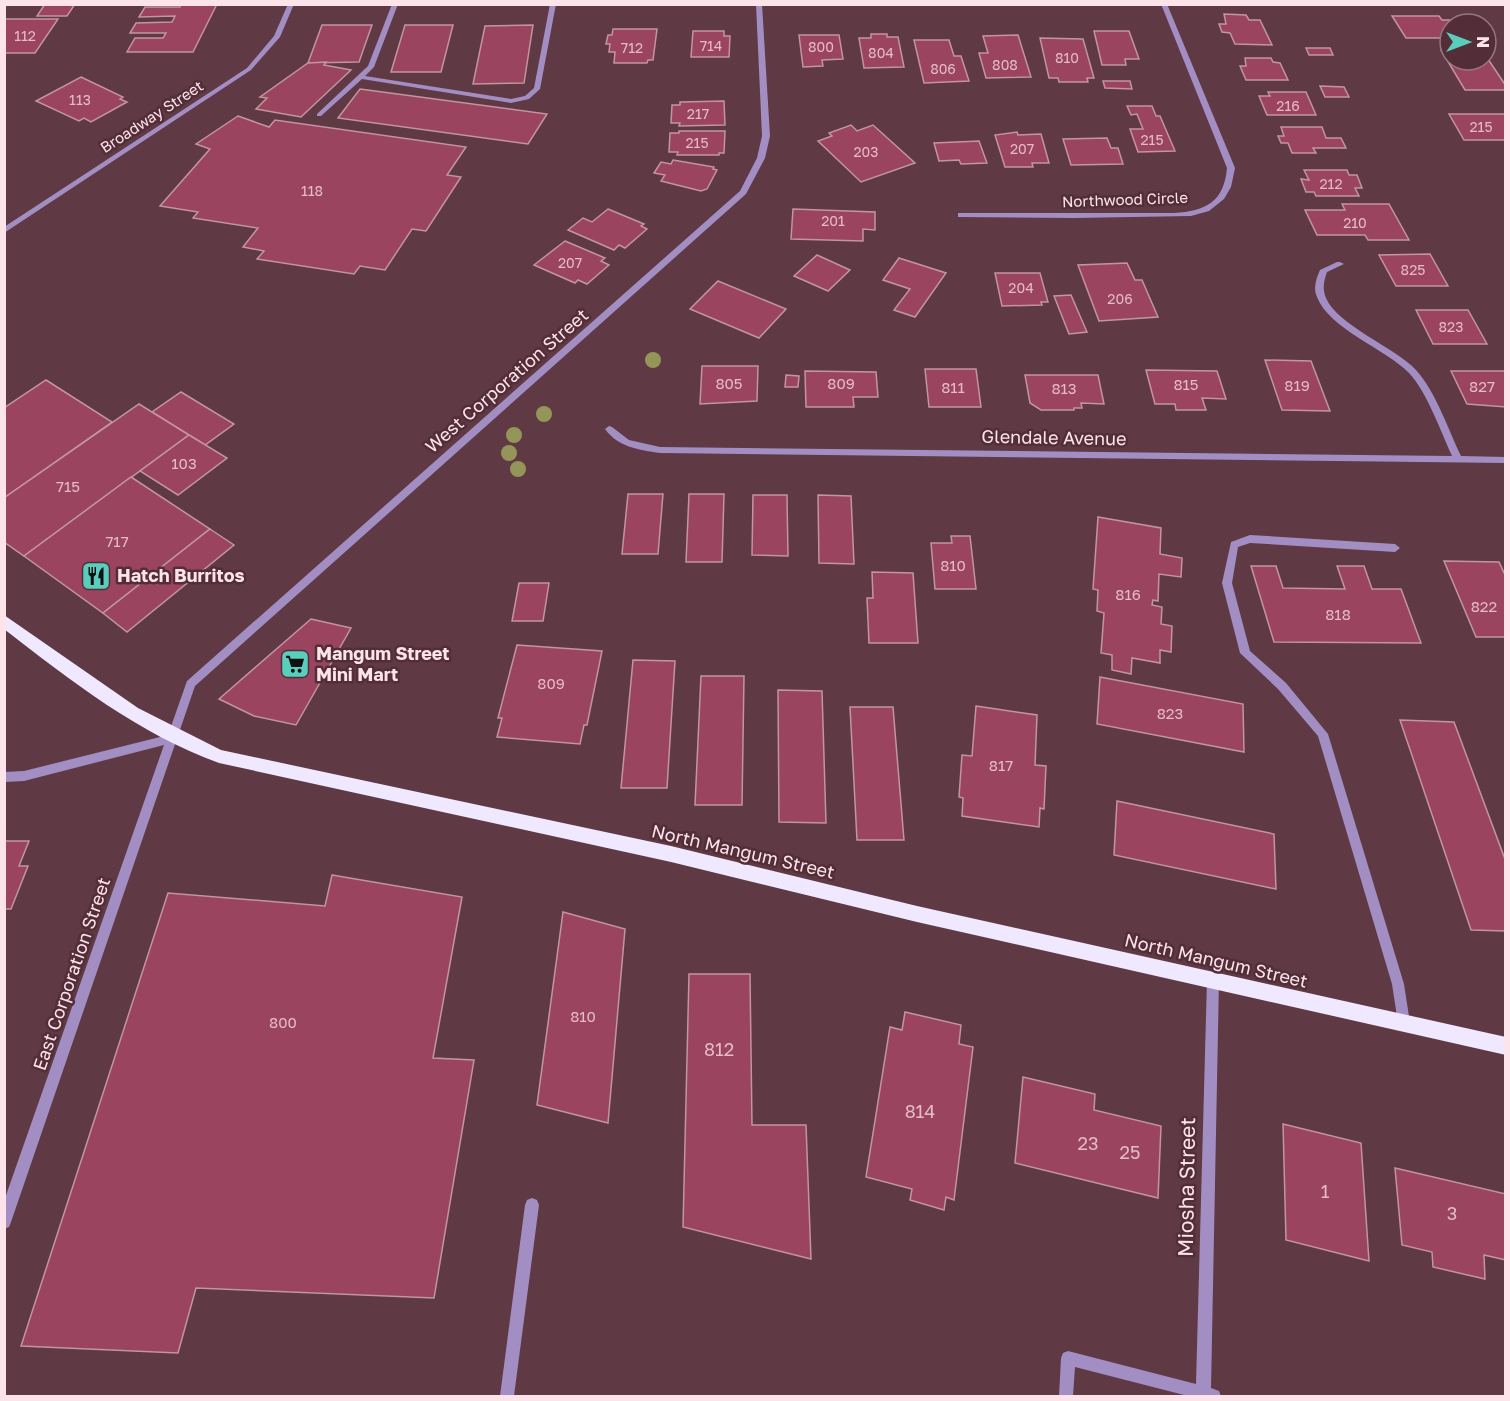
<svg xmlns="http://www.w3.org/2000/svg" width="1510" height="1401" font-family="'Golos Text',sans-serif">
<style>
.building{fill:#9b445f;stroke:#c295a0;stroke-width:1.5}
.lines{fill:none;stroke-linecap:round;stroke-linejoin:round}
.minor{fill:#a38ec3;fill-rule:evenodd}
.major{fill:#f0e8fe;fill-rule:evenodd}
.tree{fill:#949559}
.labels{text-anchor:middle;stroke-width:5;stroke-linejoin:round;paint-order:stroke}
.far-number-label{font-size:14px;fill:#e4bcc7}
.far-street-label{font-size:15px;fill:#fde4ea;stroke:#532e38}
.number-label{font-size:15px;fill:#e4bcc7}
.street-label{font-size:18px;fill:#fde4ea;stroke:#532e38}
.poi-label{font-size:18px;font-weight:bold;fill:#fde4ea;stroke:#532e38;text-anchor:start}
.near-number-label{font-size:18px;fill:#e4bcc7}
.near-street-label{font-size:21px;fill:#fde4ea;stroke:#532e38}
</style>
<rect width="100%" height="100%" fill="#5f3943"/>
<g class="building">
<path d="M45 4H75L67 16H37Z"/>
<path d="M181 4H217L193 52H127L135 38H163L166 33H130L136 23 172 22 175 16 139 17 145 7H180Z"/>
<path d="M1224 14 1246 15 1249 20H1260L1272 45 1235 44 1230 33 1222 32 1219 24H1226Z"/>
<path d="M1392 16H1439L1442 20H1467L1470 24H1450V38H1406Z"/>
<path d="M4 19H58L35 53H4Z"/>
<path d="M322 25H372L359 62 308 63Z"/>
<path d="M405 25H453L441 72H391Z"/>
<path d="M533 25 524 83 473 84 485 26Z"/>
<path d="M613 29H657L653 60H648L647 63H614L615 52H609L610 44H606L608 35H612Z"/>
<path d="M693 31H724V36H730L729 57H691Z"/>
<path d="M1094 31H1129L1139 59H1125L1126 65H1102Z"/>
<path d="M871 34H887V37H898L904 67 864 68 859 38H871Z"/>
<path d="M799 35H839L843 59 822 60 823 66 803 67Z"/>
<path d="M1018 35 1031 77 986 78 979 53H988L983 36Z"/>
<path d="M1040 38 1083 39 1094 78H1087L1088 82H1059L1058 78H1049Z"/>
<path d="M914 40H949L954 56H961L969 81 924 83Z"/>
<path d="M1306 48H1330L1333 55H1309Z"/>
<path d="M1441 50H1450V60H1486V56L1506 86V90H1465Z"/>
<path d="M1245 58H1271L1273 62 1280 63 1288 80H1246L1240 66H1246Z"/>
<path d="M326 62 324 65 351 70 301 117 256 109 267 98 260 97 308 63Z"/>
<path d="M81 77 123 97 120 99 127 102 91 122 84 118 79 121 36 101Z"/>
<path d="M1103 81H1130L1132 89 1105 88Z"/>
<path d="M1320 86 1344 87 1349 97H1325Z"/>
<path d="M360 89 547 114 528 144 338 118Z"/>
<path d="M1268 92H1306L1316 115H1267L1259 96H1270Z"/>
<path d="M724 101 725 125 679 126 680 123H671L672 105H680V102Z"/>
<path d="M1127 106H1152L1156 116H1160L1175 151 1138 152 1130 129H1143L1137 114 1131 115Z"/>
<path d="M1449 114H1506V140H1464Z"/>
<path d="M238 116 269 127 275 120 466 147 447 175 461 177 426 231 412 229 385 270 360 266 354 274 257 259 264 251 243 247 258 228 193 218 198 212 160 206 210 149 196 144Z"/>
<path d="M851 125 857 131 873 125 915 163 861 182 818 141 832 136 829 133Z"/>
<path d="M1281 127H1322L1326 138H1341L1346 148H1313L1316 153H1292L1288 143H1281L1278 136H1284Z"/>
<path d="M679 131H725L724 153H719V155H677L678 152H669L670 133H679Z"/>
<path d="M1017 132 1018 135 1041 134 1049 163H1032L1033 167H1005L995 135Z"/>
<path d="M1107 138 1111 148H1118L1123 164 1071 165 1063 139Z"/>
<path d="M979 141 987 163 961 164 959 160 939 161 934 143Z"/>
<path d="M673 160 714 167 713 169 717 170 707 189 701 191 661 181 665 175 654 173 661 162 671 164Z"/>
<path d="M1304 170H1347L1349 175H1357L1362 188H1355L1359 196H1316L1314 192H1306L1301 179 1309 180Z"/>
<path d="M1342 204H1389L1409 240H1368L1365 235H1317L1305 210H1345Z"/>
<path d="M608 209 644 224 641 226 647 229 625 248 619 245 614 250 568 230 583 218 592 222Z"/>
<path d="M793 209 875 212V230L863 229V241L791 239Z"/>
<path d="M565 241 605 258 601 261 609 265 587 284 578 280 575 283 534 265Z"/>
<path d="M1430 254 1448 286H1396L1379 255Z"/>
<path d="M817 255 850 270 828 291 794 276Z"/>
<path d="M899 258 946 273 915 317 894 310 910 289 883 280Z"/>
<path d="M1127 263 1135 280H1142L1158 317 1099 321 1078 265Z"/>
<path d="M995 273H1040L1048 302H1041L1042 305 1002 306Z"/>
<path d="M718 281 786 309 759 338 690 309Z"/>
<path d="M1071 295 1087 332 1069 334 1054 296Z"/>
<path d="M1416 310H1468L1487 344H1433Z"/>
<path d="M1265 360 1311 361 1330 411 1282 410Z"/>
<path d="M702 366H758L757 401 700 404Z"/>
<path d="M925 369H976L981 407H929Z"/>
<path d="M1146 370 1217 371 1226 399 1202 398 1206 410H1176L1175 404H1155Z"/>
<path d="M805 371 876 372 878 397H853L854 407H806Z"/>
<path d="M1451 371H1506V407L1467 404Z"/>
<path d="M786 375 799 376 798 387H785Z"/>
<path d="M1025 375H1098L1104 404 1081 403 1082 408H1074V410H1041L1030 403Z"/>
<path d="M46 380 112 422 4 498V408Z"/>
<path d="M181 392 234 424 205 445 152 412Z"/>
<path d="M139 404 189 435 24 556 4 542V498Z"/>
<path d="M189 435 227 458 178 495 140 471Z"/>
<path d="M131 477 210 529 103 613 24 556Z"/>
<path d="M628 494H663L658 554H622Z"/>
<path d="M689 494H724L722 562H686Z"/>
<path d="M753 495H787L788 556 752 555Z"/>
<path d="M818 495 851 496 854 564 819 563Z"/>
<path d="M1098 517 1161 528 1160 554 1182 558 1181 577 1159 574 1158 601 1153 600 1152 605 1162 607 1161 624 1172 626 1171 652 1160 650V663L1132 658 1131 674 1112 670V655L1101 653 1104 613 1097 611 1098 590 1093 589Z"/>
<path d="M210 529 234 545 127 632 103 613Z"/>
<path d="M951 536H970L976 589H935L931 543H952Z"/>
<path d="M1444 561 1499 562 1506 577V637H1476Z"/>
<path d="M1251 566H1276L1283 588 1345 589 1337 566H1364L1372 589H1401L1421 643 1274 642Z"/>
<path d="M872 572 913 573 918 643H869L867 598H873Z"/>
<path d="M519 583H549L543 621H512Z"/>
<path d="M311 619 351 628 296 725 254 716 219 699Z"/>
<path d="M517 645 602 651 587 725H584L580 744 497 737 502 718H498Z"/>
<path d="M633 660 675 661 667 788H621Z"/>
<path d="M701 676H744L742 805H695Z"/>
<path d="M1100 677 1243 704 1244 752 1097 724Z"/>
<path d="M778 690 822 691 826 823 779 822Z"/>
<path d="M976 706 1037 715 1035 765 1046 766 1044 809 1040 808 1039 827 962 816 963 798 959 797 962 755 972 756Z"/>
<path d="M850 707H893L904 840H857Z"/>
<path d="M1400 720 1454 722 1506 862V931L1471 930Z"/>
<path d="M1117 801 1274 834 1276 889 1114 855Z"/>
<path d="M4 841H29L19 866H28L11 909H4Z"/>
<path d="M332 875 462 897 433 1058 474 1060 434 1298 196 1288 178 1353 21 1346 168 893 325 906Z"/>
<path d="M563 912 625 929 608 1123 537 1105Z"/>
<path d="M689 974H750L752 1125H806L811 1259 683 1227Z"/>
<path d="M905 1012 961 1025 959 1044 973 1047 954 1200 946 1197 944 1210 910 1200 912 1189 866 1177 890 1027 902 1030Z"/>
<path d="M1023 1077 1095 1094 1094 1110 1161 1126 1158 1198 1015 1163Z"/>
<path d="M1283 1124 1361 1143 1369 1261 1286 1240Z"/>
<path d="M1395 1168 1506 1194V1260L1484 1255 1485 1279 1433 1267 1432 1252 1402 1245Z"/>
</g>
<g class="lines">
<g class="minor">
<path d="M288 4H294L280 37 251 70 4 233V227L247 68 274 36Z"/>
<path d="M392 4H398L374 67 365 76 511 99 525 96 534 88 550 4H556L540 89 529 99 511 103 362 79 321 116H317V114L368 66Z"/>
<path d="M612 4H652L649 6Z"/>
<path d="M756 4H762L770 136 765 158 746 194 195 686 11 1222 9 1227 4 1229V1201L164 745 24 781 4 782V772L24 771 168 735 187 681 740 191 757 158 762 136Z"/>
<path d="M1161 4H1167L1235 168 1231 187 1224 199 1209 211 1191 216 1074 218 958 217V213H1174C1206 211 1224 202 1227 168Z"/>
<path d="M1337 262H1340L1344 264 1327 272C1324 280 1322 289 1326 298 1337 325 1396 348 1416 370 1436 392 1448 429 1461 456L1506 457V463L660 453C639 450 618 447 605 429L609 426 612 427 629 440 660 447 1452 456C1441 432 1427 392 1409 373 1386 349 1329 329 1317 297 1313 288 1316 279 1320 270Z"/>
<path d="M1250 535 1395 544 1400 548 1395 552 1250 543 1238 547 1232 583 1250 651 1286 683 1328 734 1404 984 1410 1023 1408 1027 1404 1029 1400 1027 1398 1023 1392 984 1318 736 1278 689 1240 653 1222 583 1231 542Z"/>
<path d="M1213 974 1217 976 1219 980 1211 1388 1219 1391 1221 1396H1188L1075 1367 1073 1396H1059L1061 1358 1063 1353 1068 1351 1196 1384 1207 980 1209 976Z"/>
<path d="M532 1198 537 1200 539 1205 514 1396H500L525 1205 527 1200Z"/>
</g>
<path class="major" d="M4 615 138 708 221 750 671 846 917 906 1506 1037V1055L917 922 671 862 219 763C139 734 71 681 4 629Z"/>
</g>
<g class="tree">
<circle cx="653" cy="360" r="8"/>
<circle cx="544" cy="414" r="8"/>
<circle cx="514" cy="435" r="8"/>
<circle cx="509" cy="453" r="8"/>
<circle cx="518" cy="469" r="8"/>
</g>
<defs>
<g id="restaurant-square" transform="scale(1.5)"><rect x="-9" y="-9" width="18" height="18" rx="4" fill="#5acebd" stroke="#532e38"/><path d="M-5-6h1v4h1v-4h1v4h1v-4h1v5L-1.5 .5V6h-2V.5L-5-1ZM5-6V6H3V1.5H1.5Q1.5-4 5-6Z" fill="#111"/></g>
<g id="supermarket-square" transform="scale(1.5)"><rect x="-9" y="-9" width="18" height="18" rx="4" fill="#5acebd" stroke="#532e38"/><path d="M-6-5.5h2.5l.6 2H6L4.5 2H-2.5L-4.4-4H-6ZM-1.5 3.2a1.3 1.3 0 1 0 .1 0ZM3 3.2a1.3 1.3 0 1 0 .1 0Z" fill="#111"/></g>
</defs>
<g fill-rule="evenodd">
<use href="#restaurant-square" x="96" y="576"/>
<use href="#supermarket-square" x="295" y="664"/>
</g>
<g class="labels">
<g class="far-number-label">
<text x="25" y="41">112</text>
<text x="711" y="51">714</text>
<text x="821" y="52">800</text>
<text x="632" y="53">712</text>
<text x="881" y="58">804</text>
<text x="1067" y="63">810</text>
<text x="1005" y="70">808</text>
<text x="943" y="74">806</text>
<text x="80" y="105">113</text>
<text x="1288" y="111">216</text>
<text x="698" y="119">217</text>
<text x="1481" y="132">215</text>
<text x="1152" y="145">215</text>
<text x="697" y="148">215</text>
<text x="1022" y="154">207</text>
<text x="866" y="157">203</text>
<text x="1331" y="189">212</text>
<text x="312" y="196">118</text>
<text x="833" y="226">201</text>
<text x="1355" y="228">210</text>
<text x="570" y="268">207</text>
<text x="1413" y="275">825</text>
<text x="1021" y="293">204</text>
<text x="1120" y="304">206</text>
<text x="1451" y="332">823</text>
</g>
<g class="far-street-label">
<text transform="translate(152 117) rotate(-33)" y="5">Broadway Street</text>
<text transform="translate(1125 200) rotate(-2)" y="5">Northwood Circle</text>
</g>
<g class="number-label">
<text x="729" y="389">805</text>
<text x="841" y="389">809</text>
<text x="1186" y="390">815</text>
<text x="1297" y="391">819</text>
<text x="1482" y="392">827</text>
<text x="953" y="393">811</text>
<text x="1064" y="394">813</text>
<text x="184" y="469">103</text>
<text x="68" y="492">715</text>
<text x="117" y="547">717</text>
<text x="953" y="571">810</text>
<text x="1128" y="600">816</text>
<text x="1484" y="612">822</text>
<text x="1338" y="620">818</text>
<text x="551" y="689">809</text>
<text x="1170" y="719">823</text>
<text x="1001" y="771">817</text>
<text x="583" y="1022">810</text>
<text x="283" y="1028">800</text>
</g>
<g class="street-label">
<text transform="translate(507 381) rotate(-41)" y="6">West Corporation Street</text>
<text transform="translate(1054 438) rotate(1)" y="6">Glendale Avenue</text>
<text transform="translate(743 852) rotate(13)" y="6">North Mangum Street</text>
<text transform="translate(1216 961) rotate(13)" y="6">North Mangum Street</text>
<text transform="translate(72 974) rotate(-71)" y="6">East Corporation Street</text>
</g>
<g class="poi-label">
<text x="117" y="582">Hatch Burritos</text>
<text x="316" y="660">Mangum Street<tspan x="316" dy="21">Mini Mart</tspan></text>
</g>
<g class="near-number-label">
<text x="719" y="1056">812</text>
<text x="920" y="1118">814</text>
<text x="1088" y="1150">23</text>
<text x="1130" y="1159">25</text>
<text x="1325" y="1198">1</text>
<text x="1452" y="1220">3</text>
</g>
<g class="near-street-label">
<text transform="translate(1187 1187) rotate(-89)" y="7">Miosha Street</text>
</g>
</g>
<rect width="1510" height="1401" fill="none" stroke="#fde4ea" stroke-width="12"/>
<g transform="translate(1468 42) rotate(90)"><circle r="28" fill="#532e38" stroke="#97777f" stroke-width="1.5"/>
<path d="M0-4.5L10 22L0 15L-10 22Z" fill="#5acebd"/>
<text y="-9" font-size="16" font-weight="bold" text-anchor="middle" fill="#fde4ea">N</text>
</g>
</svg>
